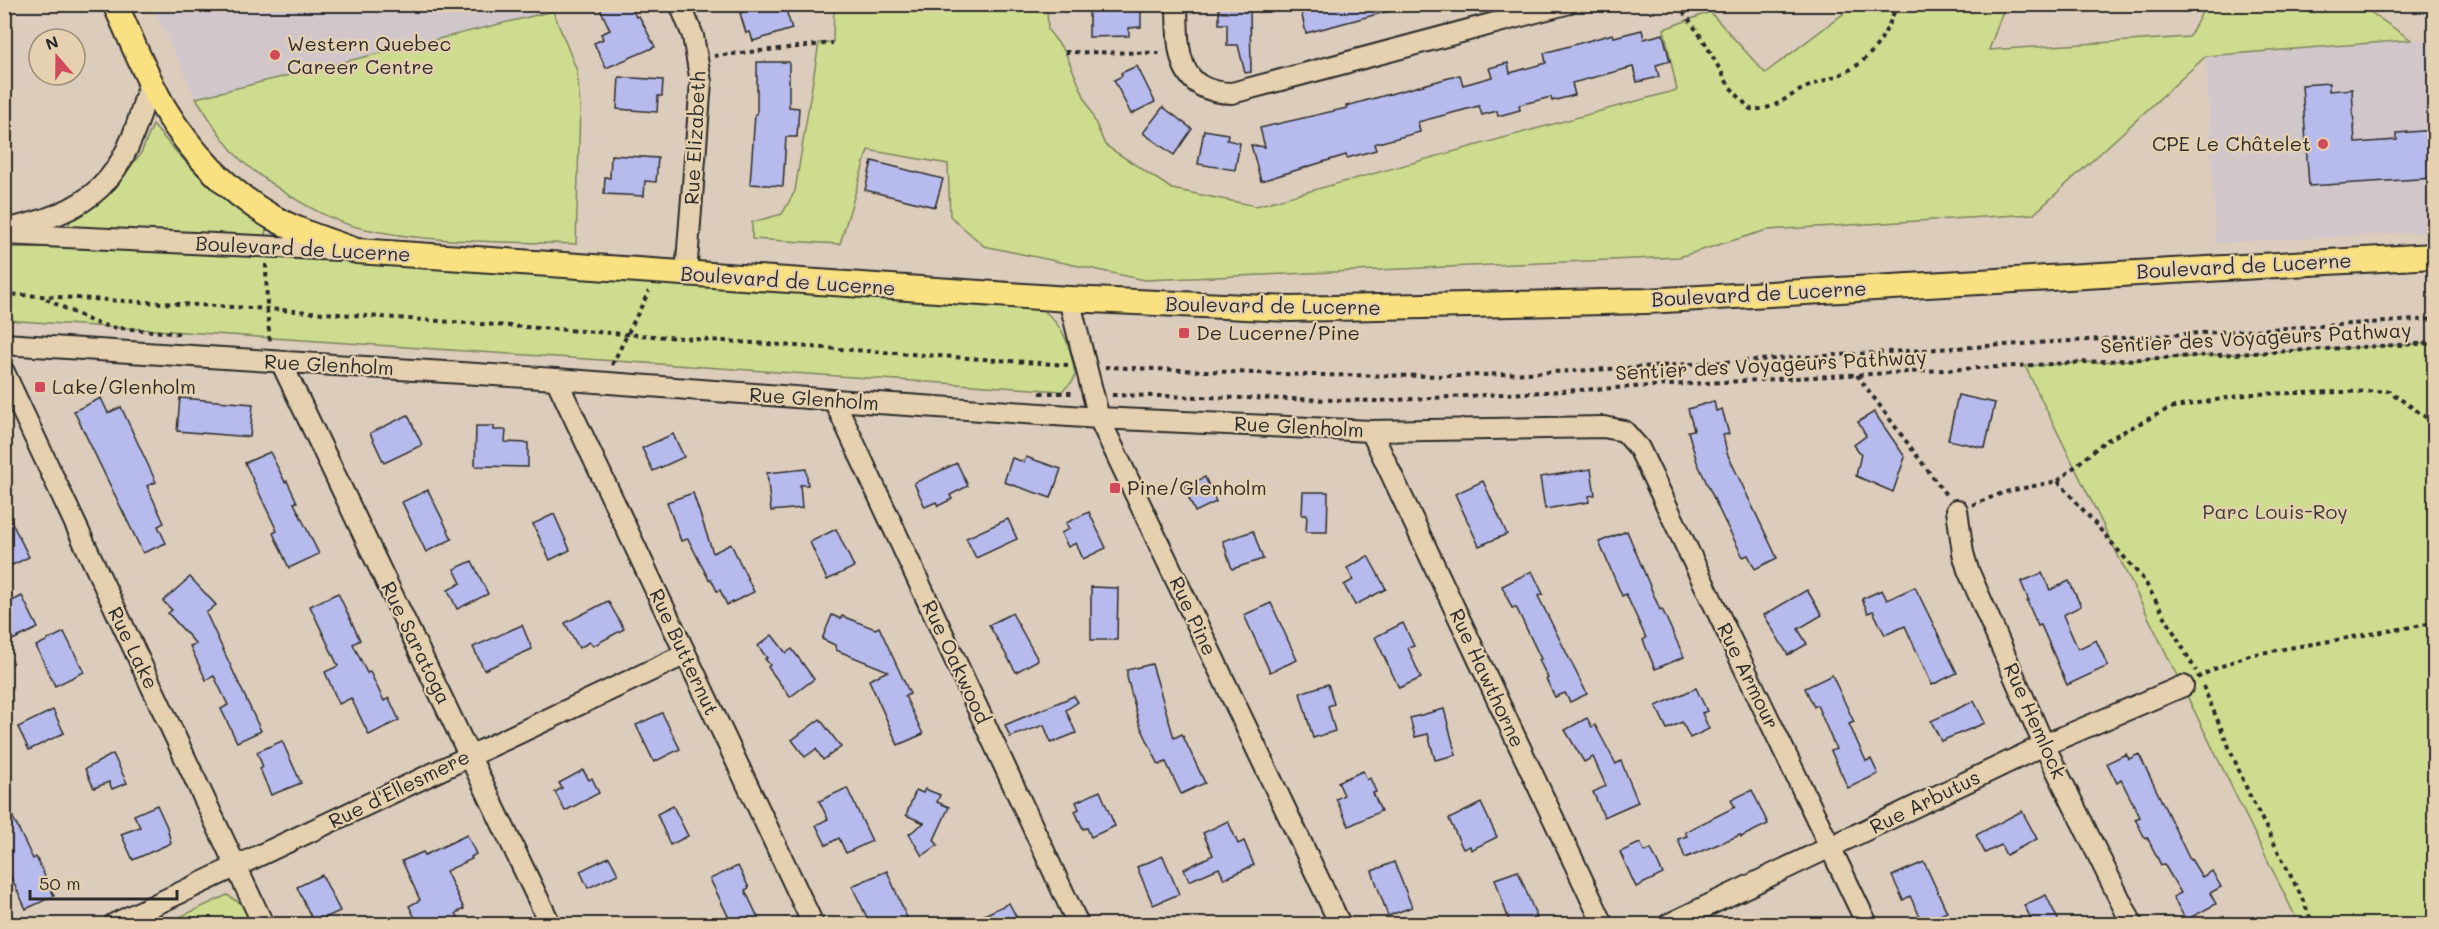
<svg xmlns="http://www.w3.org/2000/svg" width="2439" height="929" font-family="Mali,sans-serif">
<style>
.built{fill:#d1c7ca}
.green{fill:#cedc8f;stroke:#7c845d;stroke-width:1.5}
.building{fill:#b7baec;stroke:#2b2b2b;stroke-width:1.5}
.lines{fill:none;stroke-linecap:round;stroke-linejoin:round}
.minor-casing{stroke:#2b2b2b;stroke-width:24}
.major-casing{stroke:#2b2b2b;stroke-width:28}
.path{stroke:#2b2b2b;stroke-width:4;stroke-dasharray:4.5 4.5;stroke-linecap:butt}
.minor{stroke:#e5d0af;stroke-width:20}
.major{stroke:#f9e181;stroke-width:24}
.poi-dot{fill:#d1495b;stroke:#e5d0af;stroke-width:2}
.labels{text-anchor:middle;stroke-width:4.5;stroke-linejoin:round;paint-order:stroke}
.poi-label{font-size:20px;fill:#2b2b2b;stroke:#e5d0af;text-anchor:start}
.street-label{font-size:20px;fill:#2b2b2b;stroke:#e5d0af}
.park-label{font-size:20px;fill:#3b3d35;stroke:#e5d0af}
</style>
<rect width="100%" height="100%" fill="#dcccbb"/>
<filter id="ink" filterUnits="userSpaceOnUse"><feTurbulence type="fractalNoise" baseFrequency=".0167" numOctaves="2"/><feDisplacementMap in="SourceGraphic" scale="12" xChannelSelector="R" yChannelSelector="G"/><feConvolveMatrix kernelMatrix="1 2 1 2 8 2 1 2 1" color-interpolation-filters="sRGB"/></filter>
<g filter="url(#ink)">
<g class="built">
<path d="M550 4 553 11 196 98 152 5Z"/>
<path d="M2434 39V232L2216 243 2206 55Z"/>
</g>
<g class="green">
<path d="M2206 5H2360L2411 40 2206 56 2034 214 1767 230 1679 257 1145 280 984 246 950 216 948 164 868 150 840 244 752 239V222L782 214 795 191 819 43 833 42 834 5H1047L1048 30 1065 52 1105 145 1172 189 1256 206 1677 90 1664 29 1710 12 1765 73 1843 14 1838 5H2005L1989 50 2189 37Z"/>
<path d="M553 11 577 71 580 107 576 244C508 241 427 244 361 228 324 220 271 186 242 161 224 144 210 119 196 98Z"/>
<path d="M153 125C187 165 220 202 267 227L264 237 67 228 76 210 102 194 124 175 141 153Z"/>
<path d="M14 247 333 250 1041 308C1065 328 1070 344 1075 375L1073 381 1062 391 5 320 4 251Z"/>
<path d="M2434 343V924H2299L2025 366Z"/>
<path d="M227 895 243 905 252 924H165Z"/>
</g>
<g class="building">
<path d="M598 4H630L636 17 639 16 655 47 606 68 594 43 603 39 601 34 610 30Z"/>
<path d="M764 4H784L792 29 753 41 750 32 746 33 740 13Z"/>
<path d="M1219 4H1240V9H1250L1251 72 1245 73 1238 45H1227V24H1219Z"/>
<path d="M1302 4H1392L1393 10 1306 33 1301 11H1304Z"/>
<path d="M1120 6H1141V27L1129 28V36L1089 37V11L1120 10Z"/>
<path d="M1642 30 1644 39 1663 34 1670 61 1656 65 1659 77 1637 82 1633 67 1572 83 1575 95 1552 101 1551 97 1519 105 1520 110 1498 116 1497 111 1482 115 1479 106 1418 122 1420 132 1374 144 1376 150 1347 158 1346 155 1261 181 1251 145 1265 147 1260 128 1347 108 1346 106 1460 75 1463 85 1492 77 1489 68 1508 63 1510 73 1546 63 1544 53 1613 34 1614 37Z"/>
<path d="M757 62H789V107L799 108 797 137H786L783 186 750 184 755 114H757Z"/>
<path d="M1137 66 1155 102 1131 114 1114 80 1122 76 1121 73Z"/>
<path d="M619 77 663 80 662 96H658L657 112 617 109Z"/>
<path d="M2329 83V91L2352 89 2355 143 2397 140V133L2434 130V178L2309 186 2302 85Z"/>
<path d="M1163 107 1192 129 1174 155 1143 133Z"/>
<path d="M1204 130 1228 134 1227 140 1240 143 1235 170 1198 164Z"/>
<path d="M611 155 658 158 656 182 645 181 644 196 604 194 605 177 610 178Z"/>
<path d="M872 161 943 179 935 207 865 190Z"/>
<path d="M1958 395 1995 403 1985 448 1948 440Z"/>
<path d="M101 398 108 413 121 407 156 482 147 486 164 523 158 526 166 543 143 553 74 411Z"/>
<path d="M180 398 253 404 250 437 177 431Z"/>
<path d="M1714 401 1716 411 1722 409 1729 434 1723 435 1727 453 1777 558 1755 569 1748 555 1743 557 1723 518 1697 462 1688 431 1694 430 1688 409Z"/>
<path d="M1874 412 1905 457 1893 492 1856 476 1861 454 1854 445 1866 436 1858 422Z"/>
<path d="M408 415 422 445 384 463 370 433Z"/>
<path d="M476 426H494V430H506L505 442 528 443V467L475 466Z"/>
<path d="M673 434 684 457 653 471 642 448Z"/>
<path d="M270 452 285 482 287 481 297 502 294 503 319 554 289 568 273 533 277 531 245 463Z"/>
<path d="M1026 457 1061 469 1051 498 1004 482 1012 458 1024 462Z"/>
<path d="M957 463 968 486 950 495 952 499 938 506 936 502 925 507 914 483Z"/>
<path d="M806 469 808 485H800L802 508 771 511 767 473Z"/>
<path d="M1591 469 1595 495 1589 496V502L1545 509 1540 477Z"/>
<path d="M1205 477 1216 502 1195 512 1184 487Z"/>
<path d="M1483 481 1507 534 1479 546 1455 494Z"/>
<path d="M428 490 452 539 426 552 402 502Z"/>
<path d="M1303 492H1328L1327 532H1306L1307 515H1302Z"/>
<path d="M693 493 713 553 731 544 754 592 727 605 720 590 717 591 711 579 709 580 688 539 681 541 667 502Z"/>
<path d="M4 507 29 557 4 569Z"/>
<path d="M1089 512 1106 548 1083 559 1076 543 1068 547 1061 533 1069 529 1066 523Z"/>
<path d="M554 514 570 550 550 560 533 524Z"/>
<path d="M1008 519 1017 539 976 558 966 538Z"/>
<path d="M836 529 854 567 827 580 810 542Z"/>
<path d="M1253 531 1263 559 1232 569 1223 541Z"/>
<path d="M1627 531 1660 610 1662 609 1684 657 1655 669 1643 640 1646 638 1626 594 1622 596 1599 542Z"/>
<path d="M1368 556 1386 589 1355 605 1344 585 1353 580 1347 568Z"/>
<path d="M472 561 488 594 457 609 448 590 461 583 454 569Z"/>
<path d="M1532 571 1543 594 1538 596 1587 694 1570 702 1565 693 1555 697 1546 679 1548 678 1539 660 1541 659 1516 607 1512 608 1502 586Z"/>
<path d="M2042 573 2050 590 2069 581 2081 606 2063 615 2078 649 2096 640 2108 666 2067 685 2041 625 2038 626 2027 601H2029L2021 582Z"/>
<path d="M190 577 216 605 206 613 261 731 237 742 221 709 228 705 214 676 206 680 190 646 196 644 168 613 172 610 163 601Z"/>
<path d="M1091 587 1118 588 1117 640H1091Z"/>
<path d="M1915 587 1957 673 1932 685 1905 626 1885 635 1873 611 1868 613 1862 599 1882 590 1887 600Z"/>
<path d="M1807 590 1822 615 1798 629 1807 644 1788 655 1764 615Z"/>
<path d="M338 593 360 640 353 644 367 673 370 672 384 701 389 698 399 720 369 735 351 698 339 704 325 672 338 666 310 606Z"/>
<path d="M22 596 38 628 4 644V605Z"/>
<path d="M608 601 624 629 593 646 590 642 579 648 565 623Z"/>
<path d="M1271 603 1297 660 1270 672 1244 615Z"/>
<path d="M1012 613 1038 660 1016 672 989 625Z"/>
<path d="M832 615 841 619 842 616 875 629 879 627 910 694 905 696 923 734 898 745 869 680 888 671 836 650 835 645 822 639Z"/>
<path d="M1403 623 1414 646 1408 648 1421 678 1399 688 1375 637Z"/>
<path d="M522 625 532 649 484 670 473 647Z"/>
<path d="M64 632 84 672 55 686 36 646Z"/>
<path d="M772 635 786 653 792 649 814 679 790 697 768 667 770 665 765 659 767 658 758 646Z"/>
<path d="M1152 664 1174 738 1182 734 1205 783 1181 794 1166 762 1159 765 1139 723 1127 677V670Z"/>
<path d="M1832 675 1854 722 1849 724 1866 761 1871 759 1878 774 1848 788 1831 751 1836 749 1817 705 1814 707 1805 688Z"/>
<path d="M1328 684 1334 704 1328 706 1335 731 1313 738 1300 693Z"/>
<path d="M1696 688 1707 711 1702 713 1709 729 1690 738 1682 722 1667 729 1656 706Z"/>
<path d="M1074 696 1078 702 1066 710 1076 733 1051 743 1044 725 1010 737 1005 725Z"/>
<path d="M1974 701 1985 723 1941 741 1931 721Z"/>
<path d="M1444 709 1456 755 1435 760 1428 734 1415 737 1410 718Z"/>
<path d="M53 710 64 733 29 750 18 727Z"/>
<path d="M662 713 680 749 654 762 636 725Z"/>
<path d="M1587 718 1592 727 1595 725 1616 764 1621 761 1638 802 1604 817 1593 792 1606 786 1593 757 1584 762 1565 730Z"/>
<path d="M820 719 841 747 823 760 816 749 805 757 792 740Z"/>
<path d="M282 741 301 783 271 795 260 769 263 767 257 752Z"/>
<path d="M113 754 127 783 112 789 109 782 94 788 85 769Z"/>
<path d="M2126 754 2129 759 2139 754 2190 860 2191 859 2202 877 2212 871 2221 887 2210 893 2216 904 2186 920 2173 897 2181 893 2164 864 2161 865 2147 837 2145 838 2135 819 2140 817 2121 780 2117 783 2107 763Z"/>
<path d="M583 770 589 780 592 778 599 793 565 811 555 792 562 788 559 783Z"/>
<path d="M1363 771 1367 780 1370 778 1376 792 1373 793 1381 811 1349 826 1336 799 1344 795 1338 782Z"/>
<path d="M847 788 872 841 846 853 839 838 826 845 816 825 828 819 819 801Z"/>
<path d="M925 789 940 795 937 802 949 807 934 840 938 845 922 856 909 834 924 823 906 815 916 790 923 793Z"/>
<path d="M1752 790 1768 824 1741 837 1740 835 1685 858 1678 839 1687 836 1685 832 1735 807 1731 800Z"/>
<path d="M1100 791 1115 826 1091 837 1087 828 1083 829 1075 811 1079 809 1076 802Z"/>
<path d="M4 799 33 859 36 857 54 896 26 909 4 862Z"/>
<path d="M1481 803 1497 837 1471 850 1470 846 1463 849 1449 819Z"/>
<path d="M157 805 167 827 171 843 133 860 121 834 140 827 134 815Z"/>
<path d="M673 806 688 836 670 845 657 814Z"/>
<path d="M2022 811 2037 839 2006 855 2001 845 1985 853 1976 835Z"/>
<path d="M1228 821 1238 844 1244 841 1254 865 1224 879 1219 868 1189 881 1184 869 1213 855 1203 833Z"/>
<path d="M467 835 476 854 471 857 472 859 446 871 464 909 456 913 462 924H418L409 906 420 900 402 861 423 852 425 855Z"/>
<path d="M1640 843 1645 852 1651 849 1663 874 1636 887 1620 852Z"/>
<path d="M1163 856 1179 894 1153 905 1137 867Z"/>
<path d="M609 857 618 874 588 888 580 871Z"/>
<path d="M1394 862 1412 907 1388 916 1372 871Z"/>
<path d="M1924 862 1947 912 1923 923 1910 896 1903 900 1892 876Z"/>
<path d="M738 866 749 888 745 890 761 924H732L710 879Z"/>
<path d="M887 871 908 920 897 924H870L852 886Z"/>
<path d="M1518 871 1537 918 1521 924H1510L1495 879Z"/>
<path d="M322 875 340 911 314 923 297 887Z"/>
<path d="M2046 895 2060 924H2034L2024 905Z"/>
<path d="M1009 903 1020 924H966Z"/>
</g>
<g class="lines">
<g class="minor-casing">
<g id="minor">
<path d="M680 4 693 36 701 82 686 274"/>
<path d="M1177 4C1178 48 1175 92 1232 93L1566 4"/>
<path d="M13 228C106 207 128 168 150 79"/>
<path d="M4 234 339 250"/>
<path d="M1069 299 1099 418 1340 924"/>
<path d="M4 344 556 379 834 400 1099 418 1371 431 1604 427 1624 431 1639 448 1867 924"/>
<path d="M281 362 550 924"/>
<path d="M4 372 263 924"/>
<path d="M556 379 813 924"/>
<path d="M834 400 1078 924"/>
<path d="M1371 431 1603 924"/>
<path d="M1957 510 1963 553 1968 570 2044 745 2132 924"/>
<path d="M114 924 684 655"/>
<path d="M1669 924 2044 745 2183 686"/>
</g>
</g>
<g class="major-casing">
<path id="major" d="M115 4C131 38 145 75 164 108 190 151 228 192 272 217 299 232 328 241 357 251L1069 299 1290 309 1646 301 2434 256"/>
</g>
<g class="path">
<path d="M1678 4 1704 41 1729 86 1750 109C1770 111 1780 102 1797 92 1816 81 1843 77 1860 63 1879 48 1889 27 1897 4"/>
<path d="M1065 52 1163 53"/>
<path d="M714 56 833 43"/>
<path d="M266 264 267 309 270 343"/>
<path d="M4 294 267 309 1068 365"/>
<path d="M46 299 93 322 110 327 182 334"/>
<path d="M612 365 649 291"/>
<path d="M1105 367 1307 375 1458 376 1575 371 2434 319"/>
<path d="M1857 375 1946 495"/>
<path d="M1040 393H1074"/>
<path d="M1112 395 1378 401 2434 343"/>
<path d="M2058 481 2144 580 2196 671"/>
<path d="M1972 505 2005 492 2058 481 2105 441 2170 408 2250 394 2389 391 2434 423"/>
<path d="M2197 678 2212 670 2249 655 2434 623"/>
<path d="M2203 686 2249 794 2301 896 2313 924"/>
</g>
<use href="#minor" class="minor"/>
<use href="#major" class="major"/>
</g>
</g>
<g class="poi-dot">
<circle cx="275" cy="55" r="6"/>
<circle cx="2323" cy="144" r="6"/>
<rect x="1178" y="327" width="12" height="12" rx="3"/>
<rect x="34" y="381" width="12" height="12" rx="3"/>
<rect x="1109" y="482" width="12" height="12" rx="3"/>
</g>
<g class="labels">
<g class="poi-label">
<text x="287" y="51">Western Quebec<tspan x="287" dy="23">Career Centre</tspan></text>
<text x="2311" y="151" text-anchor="end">CPE Le Châtelet</text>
<text x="1196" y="340">De Lucerne/Pine</text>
<text x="52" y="394">Lake/Glenholm</text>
<text x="1127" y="495">Pine/Glenholm</text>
</g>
<g class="street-label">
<text transform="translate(695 138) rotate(-87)" y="7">Rue Elizabeth</text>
<text transform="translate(303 249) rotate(3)" y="7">Boulevard de Lucerne</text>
<text transform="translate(2244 266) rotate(-3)" y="7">Boulevard de Lucerne</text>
<text transform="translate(788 281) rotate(4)" y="7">Boulevard de Lucerne</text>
<text transform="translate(1759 294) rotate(-3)" y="7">Boulevard de Lucerne</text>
<text transform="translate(1273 306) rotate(1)" y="7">Boulevard de Lucerne</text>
<text transform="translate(2256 338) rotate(-3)" y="7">Sentier des Voyageurs Pathway</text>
<text transform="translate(329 365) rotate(3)" y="7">Rue Glenholm</text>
<text transform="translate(1771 365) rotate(-3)" y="7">Sentier des Voyageurs Pathway</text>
<text transform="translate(814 399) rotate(4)" y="7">Rue Glenholm</text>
<text transform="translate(1299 427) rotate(3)" y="7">Rue Glenholm</text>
<text transform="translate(1193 616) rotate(65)" y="7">Rue Pine</text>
<text transform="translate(416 643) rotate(64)" y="7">Rue Saratoga</text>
<text transform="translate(133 648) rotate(64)" y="7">Rue Lake</text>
<text transform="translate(684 652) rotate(65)" y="7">Rue Butternut</text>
<text transform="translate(956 662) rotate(65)" y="7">Rue Oakwood</text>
<text transform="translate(1748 676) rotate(64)" y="7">Rue Armour</text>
<text transform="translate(1487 678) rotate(65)" y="7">Rue Hawthorne</text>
<text transform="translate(2035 721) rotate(66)" y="7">Rue Hemlock</text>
<text transform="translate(399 789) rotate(-26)" y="7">Rue d'Ellesmere</text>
<text transform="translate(1925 802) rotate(-26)" y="7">Rue Arbutus</text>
</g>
<g class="park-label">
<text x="2275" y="519">Parc Louis-Roy</text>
</g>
</g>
<rect width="2439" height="929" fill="none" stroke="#e5d0af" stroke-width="24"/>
<rect x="12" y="12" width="2415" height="905" fill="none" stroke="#2b2b2b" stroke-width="2" filter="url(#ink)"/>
<g transform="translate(57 57) rotate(340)"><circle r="28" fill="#e5d0af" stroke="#9b8e7a" stroke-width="1.5"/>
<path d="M0-4.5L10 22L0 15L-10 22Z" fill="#d1495b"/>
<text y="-9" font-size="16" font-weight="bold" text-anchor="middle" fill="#2b2b2b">N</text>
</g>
<path d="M30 890v9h147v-9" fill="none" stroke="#2b2b2b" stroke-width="3"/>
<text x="39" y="890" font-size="18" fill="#2b2b2b" stroke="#e5d0af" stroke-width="4.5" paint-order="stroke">50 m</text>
</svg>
